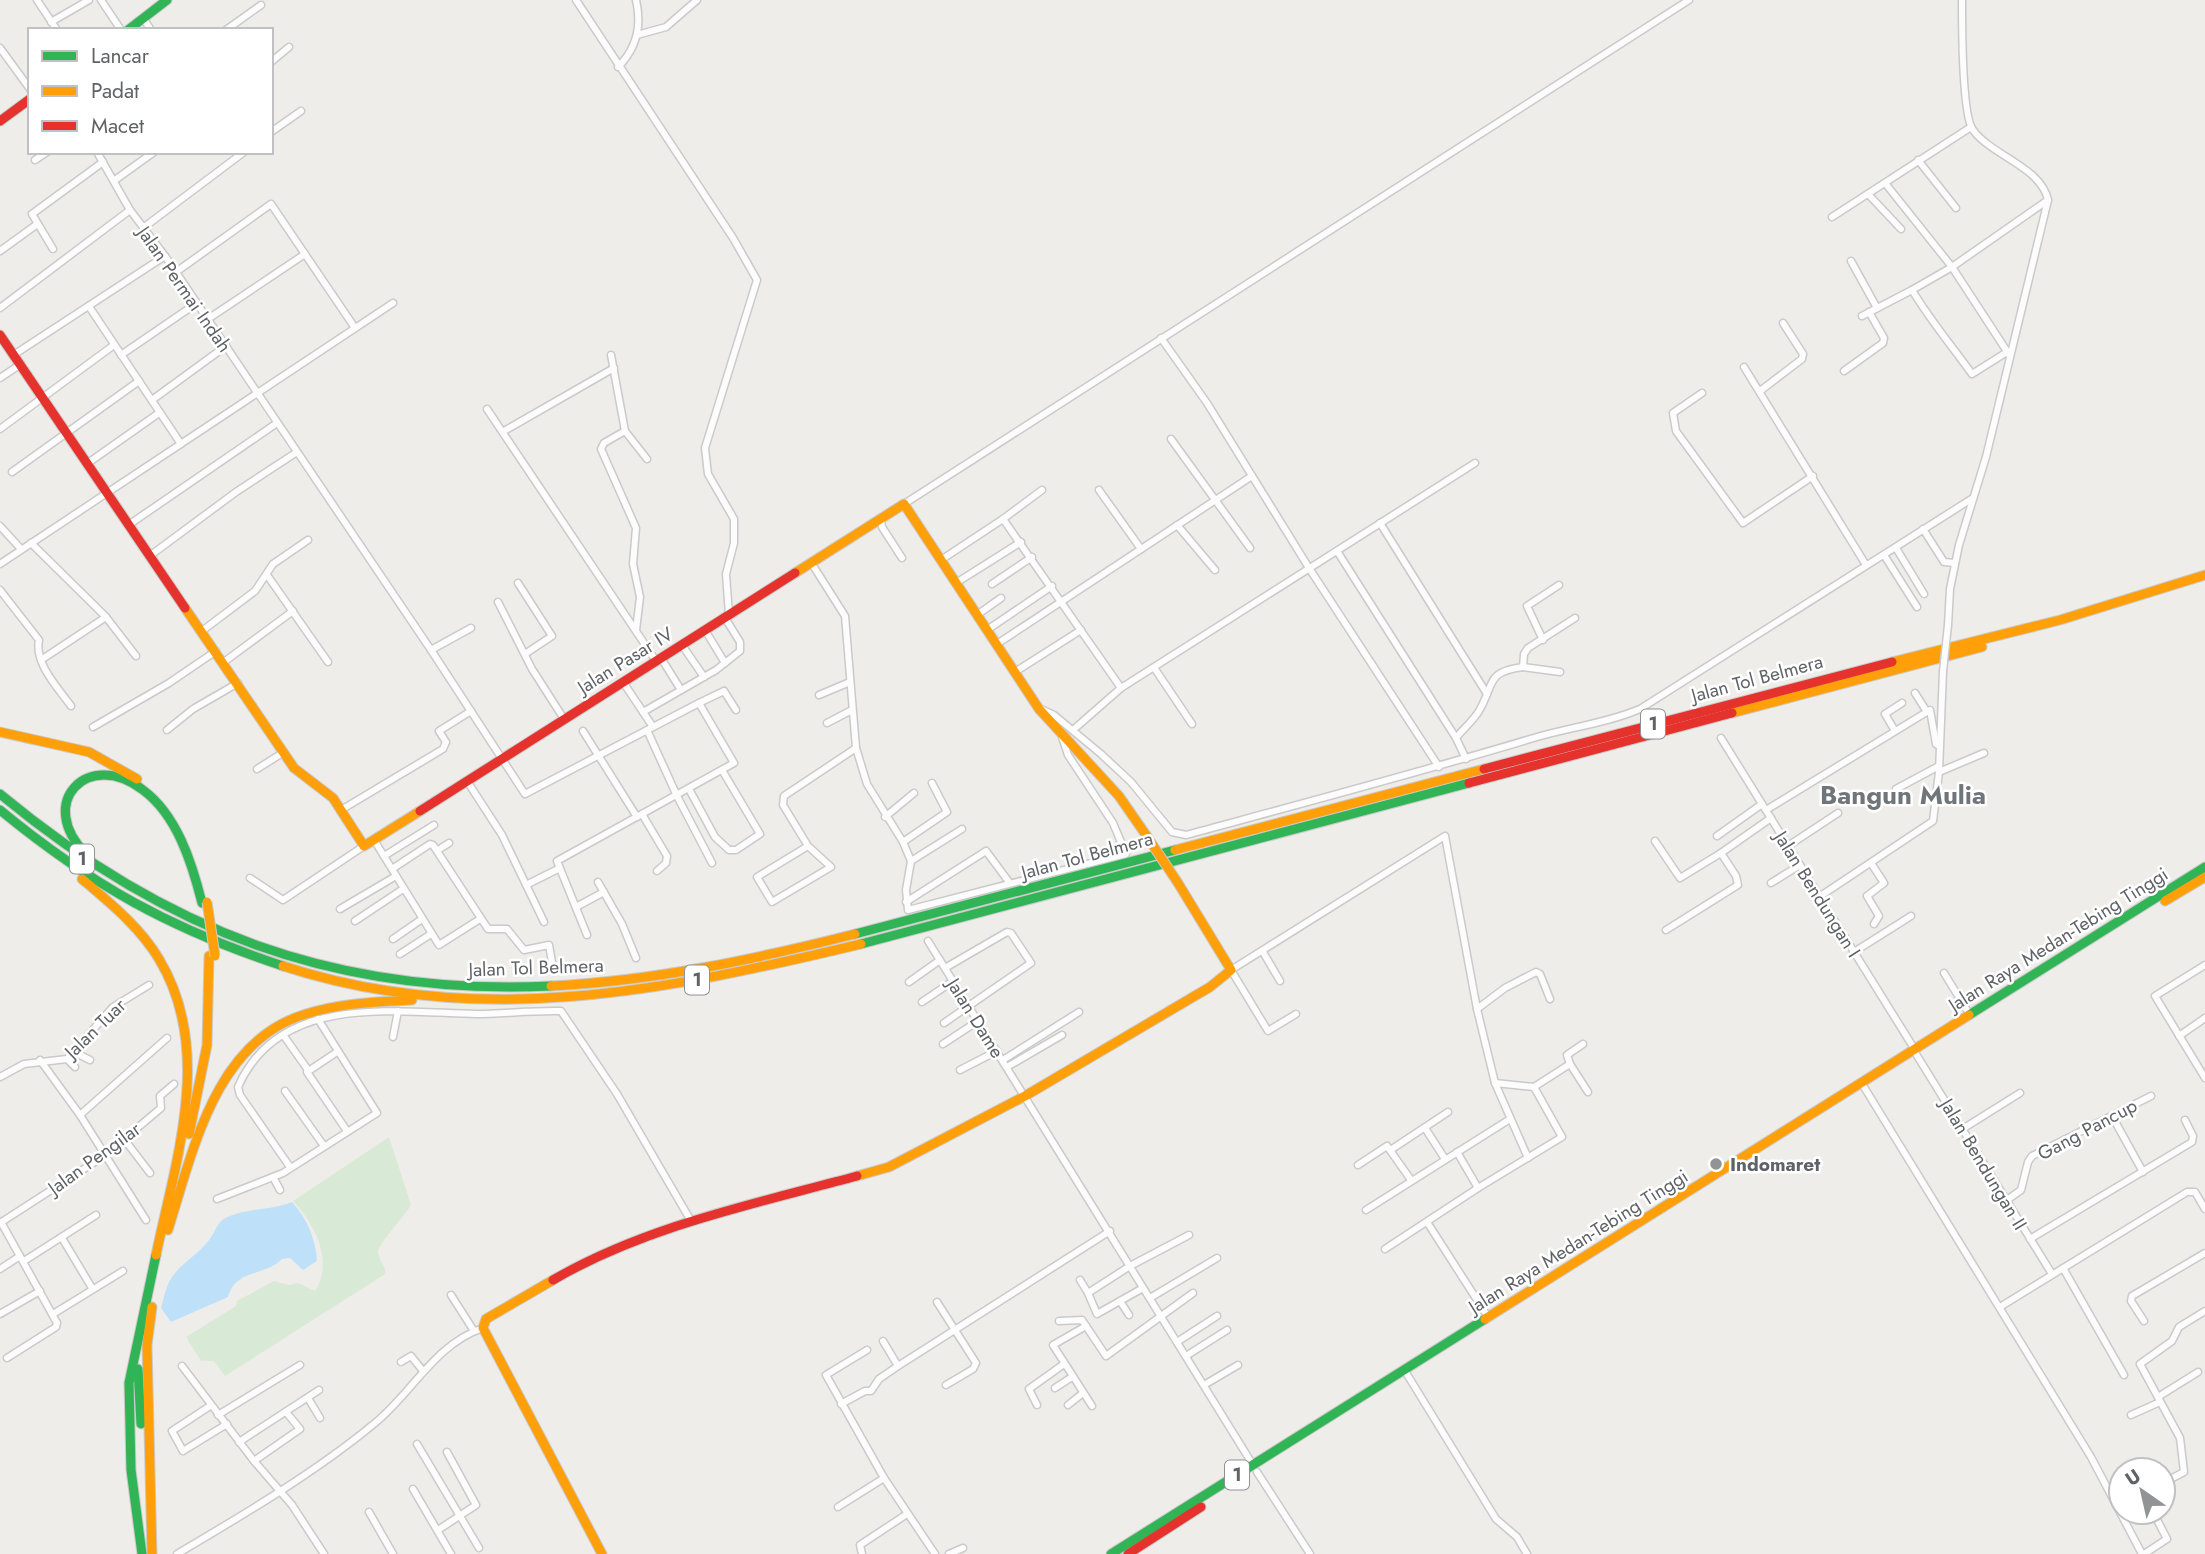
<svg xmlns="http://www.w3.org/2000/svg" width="2205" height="1554" font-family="Jost,sans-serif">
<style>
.green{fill:#d8ead5}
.water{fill:#bee0f8}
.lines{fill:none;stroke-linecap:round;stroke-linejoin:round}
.street-casing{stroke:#cacaca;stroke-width:9}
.fast-casing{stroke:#cacaca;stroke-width:11}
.slow-casing{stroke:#cacaca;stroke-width:11}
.jam-casing{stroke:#cacaca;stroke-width:11}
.street{stroke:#fdfcfc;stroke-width:6}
.fast{stroke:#30b455;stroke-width:9}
.slow{stroke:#ff9f0a;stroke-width:9}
.jam{stroke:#e5322d;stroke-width:9}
.street-bridge-casing{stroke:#cacaca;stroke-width:9;stroke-linecap:butt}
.slow-bridge-casing{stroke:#cacaca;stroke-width:11;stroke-linecap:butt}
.street-bridge{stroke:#fdfcfc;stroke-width:6}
.slow-bridge{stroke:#ff9f0a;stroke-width:9}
.poi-dot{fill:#919394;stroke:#fff;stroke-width:2.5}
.labels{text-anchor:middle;stroke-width:5;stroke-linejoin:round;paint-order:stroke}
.shield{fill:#fff;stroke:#8f9295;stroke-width:2}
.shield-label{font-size:18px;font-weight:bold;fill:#5f6367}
.street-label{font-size:19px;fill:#5f6367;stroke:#fff}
.poi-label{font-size:19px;font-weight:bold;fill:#5f6367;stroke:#fff;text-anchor:start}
.district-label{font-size:26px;font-weight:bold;fill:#707579;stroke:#fff}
</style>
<rect width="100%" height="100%" fill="#efede9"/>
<path class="green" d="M389 1137 411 1205C405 1216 378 1244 378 1252 379 1261 386 1265 385 1274L225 1376 214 1361H201L186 1337 236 1306 237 1301 274 1281 289 1285 298 1283 315 1291C334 1261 315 1224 293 1201Z"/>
<path class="water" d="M292 1202C307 1218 316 1240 317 1261L303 1270 290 1258 282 1259C265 1277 236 1268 228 1297L171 1322 161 1308C164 1297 166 1286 172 1277 183 1261 203 1252 213 1234 218 1225 219 1220 230 1216 251 1208 272 1210 292 1202Z"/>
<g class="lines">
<g class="street-casing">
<g id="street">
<path d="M37 0 57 30"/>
<path d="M101 0 121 30"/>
<path d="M576 0 733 238 757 280 705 448 708 474 734 519V543L726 574 729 615"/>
<path d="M143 18 151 30"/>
<path d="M51 22 89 0"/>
<path d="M226 30 261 5"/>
<path d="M637 35 666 27 697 0"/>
<path d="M0 48 30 89"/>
<path d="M271 62 289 47"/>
<path d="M618 67C637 48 642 26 636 0"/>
<path d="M271 132 301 111"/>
<path d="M97 152 130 210 165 256 431 650 471 628"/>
<path d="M35 160 47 152"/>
<path d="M1918 160 1956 208"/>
<path d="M115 180 154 152"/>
<path d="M1885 183 1952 267 2010 356"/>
<path d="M1868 194 1901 229"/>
<path d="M1832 217 1971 127"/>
<path d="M143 228 244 152"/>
<path d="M53 249 32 214 103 162"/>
<path d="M0 251 36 225"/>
<path d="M1851 261 1877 308"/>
<path d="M176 272 271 204 355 328"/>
<path d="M1912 290 1952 267 2048 200"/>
<path d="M0 308 130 210"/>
<path d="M90 308 181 444"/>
<path d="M1862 316 1912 290C1930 320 1951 345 1972 374L2007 352"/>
<path d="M208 319 305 254"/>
<path d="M1161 338 1207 403 1309 568 1439 767"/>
<path d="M15 354 165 256"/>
<path d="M121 355 197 303"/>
<path d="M611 355 625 431 647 459"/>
<path d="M1744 367 1866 565"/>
<path d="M1844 371 1883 343 1884 338 1869 312"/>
<path d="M0 378 21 364"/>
<path d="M1760 391 1802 359 1803 354 1783 323"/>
<path d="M1702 393 1673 413 1676 431 1743 523 1813 476"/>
<path d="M152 400 226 346"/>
<path d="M487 409 656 661"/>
<path d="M0 429 114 345"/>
<path d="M504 431 614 368"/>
<path d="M625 431 604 443 601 449 636 528 633 564 640 597 636 630"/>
<path d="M1171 439 1250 548"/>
<path d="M88 463 159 413"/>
<path d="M12 472 139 381"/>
<path d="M1099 490 1141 549"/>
<path d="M904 504 1689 0"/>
<path d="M881 519 882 527 902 558"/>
<path d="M1003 519 1042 490"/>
<path d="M1380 523 1487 694"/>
<path d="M130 524 277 423"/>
<path d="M1177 525 1215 570"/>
<path d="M0 526 21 549"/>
<path d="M1923 529 1944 562 1955 563"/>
<path d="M31 543 106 617 136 656"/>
<path d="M1896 548 1924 594"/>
<path d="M1337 551 1456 738 1466 759"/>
<path d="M151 555 236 492 297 452"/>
<path d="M1884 555 1917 607"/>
<path d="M941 560 1003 519 1121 688"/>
<path d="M0 564 393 303"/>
<path d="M267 575 328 662"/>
<path d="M518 583 552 636 525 654"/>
<path d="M956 583 1021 542"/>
<path d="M992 584 1032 557"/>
<path d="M0 590 39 640C34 663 58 688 71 706"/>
<path d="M498 602 532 669 564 719"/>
<path d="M977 615 1001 598"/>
<path d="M1948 625 1950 589 1959 545 1986 457 2048 200C2041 167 1992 156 1973 130 1962 115 1962 23 1962 0"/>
<path d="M705 630 725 663"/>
<path d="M987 630 1052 586"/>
<path d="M202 631 255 591 273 564 308 540"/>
<path d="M1543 640 1527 606 1559 585"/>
<path d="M997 644 1252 476"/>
<path d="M682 645 704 677"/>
<path d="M431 650 525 794 653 727"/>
<path d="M661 658 681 690"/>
<path d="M41 660 106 617"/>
<path d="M224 662 293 611"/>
<path d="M1523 667 1560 672"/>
<path d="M1155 669 1192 724"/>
<path d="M1015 672 1081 630"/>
<path d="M1915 693 1927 712"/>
<path d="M819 695 850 682"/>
<path d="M699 703 724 691 736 710"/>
<path d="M1041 709 1054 715 1101 754 1131 782 1172 832 1186 835C1304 803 1421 772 1537 737 1572 727 1607 723 1640 709L1973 498"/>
<path d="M643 712 716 670 740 651V642L725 618"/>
<path d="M827 723 852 710"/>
<path d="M93 727 169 683 216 651"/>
<path d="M167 730 193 709 238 683"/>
<path d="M647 730 677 796 712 863"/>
<path d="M1073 730 1121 688 1475 463"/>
<path d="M583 731 637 817"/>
<path d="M1895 731 1885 714 1902 703"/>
<path d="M1456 738C1463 729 1473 721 1479 711 1495 684 1485 672 1523 667L1524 654 1528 648 1575 618"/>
<path d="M1721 738 1915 1050"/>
<path d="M856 748 867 784 903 842 911 861 906 890 908 910 1126 854 1113 823 1068 755 1062 737"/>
<path d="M257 769 284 752"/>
<path d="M1939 772 1984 753"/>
<path d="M467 781 502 835 544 922"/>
<path d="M689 789 715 837 729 850H736L760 834 722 770"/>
<path d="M1896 789 1939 766"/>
<path d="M341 810 443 749 446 742 439 731 471 711"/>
<path d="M1766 810 1930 710 1936 744 1939 746"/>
<path d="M642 814 667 856 666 863 657 871"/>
<path d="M885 817 914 793"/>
<path d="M1717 836 1762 804"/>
<path d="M374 840 439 945 480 919"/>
<path d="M1655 841 1680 878 1721 853"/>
<path d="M903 842 947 812 932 783"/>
<path d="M808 846 831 867 772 902 757 877 808 846 783 805 784 796 856 748 845 616 812 564"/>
<path d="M1788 846 1838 813"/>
<path d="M438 850 449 843"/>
<path d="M384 856 434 825"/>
<path d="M911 861 962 829"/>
<path d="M1871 863 1884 883 1867 896 1879 916 1874 924"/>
<path d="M392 869 430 844 433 845 488 929H507L524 950 549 945 553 968"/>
<path d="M250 878 283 900 364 846"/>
<path d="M598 882 622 924 636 958"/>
<path d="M1771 883 1800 865"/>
<path d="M526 885 558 869"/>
<path d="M1819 897 1933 821 1939 772 1943 671"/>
<path d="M906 902 986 851 1009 882"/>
<path d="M576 907 604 892"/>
<path d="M340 909 396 876"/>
<path d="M355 921 403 889"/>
<path d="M1666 930 1738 885 1736 876 1721 853 1771 818"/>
<path d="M587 935 557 861 734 763 699 703 653 727 623 682"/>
<path d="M393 939 422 919"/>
<path d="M928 941 1253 1465"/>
<path d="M1263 952 1280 981"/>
<path d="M1854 952 1911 916"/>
<path d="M400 954 431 934"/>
<path d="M2205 965 2155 996 2205 1078"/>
<path d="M1944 973 1970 1015"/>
<path d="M909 982 940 960"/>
<path d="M922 1002 953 981"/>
<path d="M1477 1009 1505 988 1536 972 1540 974 1550 999"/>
<path d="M1296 1014 1268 1031 1231 970 1445 836 1477 1009 1495 1083 1528 1158"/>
<path d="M944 1023 1031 963 1011 933 1007 932 945 968"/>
<path d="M284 1036 308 1070"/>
<path d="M2179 1036 2205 1018"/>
<path d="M393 1037 398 1011"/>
<path d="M943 1044 978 1021"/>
<path d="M74 1052 90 1060"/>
<path d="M337 1052 307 1072 347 1131"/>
<path d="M1916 1054 2052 1274"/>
<path d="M67 1059 75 1067"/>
<path d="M40 1060 80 1115 146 1220"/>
<path d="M1003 1060 1079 1012"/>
<path d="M1570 1064 1588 1092"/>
<path d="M1007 1067 1062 1035"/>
<path d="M960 1070 997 1051"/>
<path d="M0 1077 24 1064 67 1059 113 1007 149 985"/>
<path d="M1534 1087 1570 1064 1567 1055 1583 1044"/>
<path d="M1864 1087 2091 1457 2142 1554"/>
<path d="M285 1091 324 1146"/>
<path d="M80 1115 167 1038"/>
<path d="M2112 1116 2143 1172"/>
<path d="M1425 1128 1445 1159"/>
<path d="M1964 1128 2020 1093"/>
<path d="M124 1139 150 1173"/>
<path d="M1392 1149 1448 1112"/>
<path d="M1358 1165 1387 1146 1411 1180"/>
<path d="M290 1167 240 1095 238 1087C279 993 394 1012 476 1014 504 1014 533 1010 561 1011L617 1094 691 1221"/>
<path d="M273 1177 280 1190"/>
<path d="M1478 1188 1562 1137 1534 1087 1495 1083"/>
<path d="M217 1199 283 1173 377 1113 318 1019"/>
<path d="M2007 1200 2021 1190 2028 1162 2032 1156 2151 1096"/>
<path d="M1366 1210 1510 1119"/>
<path d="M1 1222 57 1323 56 1327 7 1358"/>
<path d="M1427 1222 1488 1317"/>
<path d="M0 1223 104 1156 161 1108 160 1096 174 1084"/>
<path d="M62 1238 92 1288"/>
<path d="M2030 1239 2192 1142 2193 1136 2185 1120"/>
<path d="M1385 1249 1478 1188 1457 1152"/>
<path d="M24 1261 96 1215"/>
<path d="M2063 1268 2124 1375"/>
<path d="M0 1269 20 1256"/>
<path d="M1080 1280 1088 1293"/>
<path d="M1143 1288 1097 1314 1088 1293 1130 1266 1189 1235"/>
<path d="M451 1295 474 1331"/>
<path d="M1150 1298 1217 1258"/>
<path d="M1120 1301 1129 1315"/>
<path d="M937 1302 976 1363 973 1369 946 1385"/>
<path d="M2000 1307 2187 1192H2195L2205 1209"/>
<path d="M0 1314 40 1291"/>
<path d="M53 1314 123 1271"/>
<path d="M1059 1321 1082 1320 1086 1326"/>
<path d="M2144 1321 2131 1301 2132 1296 2205 1253"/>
<path d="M883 1341 898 1366"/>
<path d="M1177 1342 1217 1316"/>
<path d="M867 1350 826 1375 884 1478 935 1554"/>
<path d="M1186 1356 1227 1330"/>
<path d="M401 1362 411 1356 423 1371"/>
<path d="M182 1366 254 1461 292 1505 324 1554"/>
<path d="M1405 1371 1496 1519 1517 1537 1527 1554"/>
<path d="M1204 1385 1238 1365"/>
<path d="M1055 1388 1072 1377"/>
<path d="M2158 1397 2198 1372"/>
<path d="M308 1398 320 1418"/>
<path d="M841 1404 865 1391H871L879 1379 898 1366 1110 1231"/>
<path d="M1037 1405 1029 1389 1064 1364"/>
<path d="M1068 1405 1083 1393"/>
<path d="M210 1406 172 1431 183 1451 227 1424"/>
<path d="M1092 1406 1053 1345 1086 1326 1106 1356 1193 1293"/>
<path d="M218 1415 300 1365"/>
<path d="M2131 1415 2160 1402"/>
<path d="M239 1442 319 1390"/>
<path d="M417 1444 479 1548"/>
<path d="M254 1461 300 1429 286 1412"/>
<path d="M1257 1472 1310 1554"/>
<path d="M2163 1483 2184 1472 2180 1438 2140 1364 2172 1341 2179 1327 2205 1311"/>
<path d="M413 1489 451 1554"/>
<path d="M838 1507 884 1478"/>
<path d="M369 1512 393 1554"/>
<path d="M438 1530 476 1505 447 1452"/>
<path d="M177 1554C243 1515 316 1472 375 1423 412 1393 435 1344 483 1328"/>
<path d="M862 1554 860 1545 907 1514"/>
<path d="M949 1554 963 1548"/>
<path d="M2144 1554 2167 1539 2153 1512"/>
</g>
</g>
<g class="fast-casing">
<g id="fast">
<path d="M128 30 167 0"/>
<path d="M0 794C165 931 335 996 551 986"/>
<path d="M0 810C91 885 171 929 283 966"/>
<path d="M86 854C35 803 88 748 143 790 177 815 192 863 202 903"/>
<path d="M855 934 1175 850"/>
<path d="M861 944 1469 783"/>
<path d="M1969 1015 2205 867"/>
<path d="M138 1369 141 1424"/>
<path d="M142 1554 131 1470 129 1383 156 1255"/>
<path d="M1111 1554 1485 1319"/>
</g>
</g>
<g class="slow-casing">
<g id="slow">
<path d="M795 573 904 504 1039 709 1119 796 1146 835"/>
<path d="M185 608 294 768 333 798 364 846 420 811"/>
<path d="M1892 662 2060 620 2205 575"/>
<path d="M1732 713 1982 647"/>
<path d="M0 732 89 752 137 779"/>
<path d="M1175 850 1484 769"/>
<path d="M82 879C110 903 140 927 159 959 214 1050 176 1159 156 1255"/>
<path d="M2165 901 2205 877"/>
<path d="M283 966C478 1030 669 990 861 944"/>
<path d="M551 986C654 981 756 959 855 934"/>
<path d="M189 1134 207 1045 209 956"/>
<path d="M857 1176 889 1167 1025 1096 1210 987 1231 970 1178 883"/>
<path d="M168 1230C193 1151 215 1041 306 1014 341 1003 376 1002 412 1000"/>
<path d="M553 1280 486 1319 483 1328 602 1554"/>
<path d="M152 1307 147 1345 152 1554"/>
<path d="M1485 1319 1969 1015"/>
</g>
</g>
<g class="jam-casing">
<g id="jam">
<path d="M0 121 30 99"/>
<path d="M0 335 185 608"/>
<path d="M1484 769 1892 662"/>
<path d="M1469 783 1732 713"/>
<path d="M420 811 795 573"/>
<path d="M553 1280C646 1226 754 1204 857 1176"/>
<path d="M1128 1554 1201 1507"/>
</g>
</g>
<use href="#street" class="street"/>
<use href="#fast" class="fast"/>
<use href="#slow" class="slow"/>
<use href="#jam" class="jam"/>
<g class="street-bridge-casing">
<path id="street-bridge" d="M1943 671 1948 625"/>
</g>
<g class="slow-bridge-casing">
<g id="slow-bridge">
<path d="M1146 835 1178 883"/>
<path d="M207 902 215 956"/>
</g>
</g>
<use href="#street-bridge" class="street-bridge"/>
<use href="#slow-bridge" class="slow-bridge"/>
</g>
<circle class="poi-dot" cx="1716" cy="1164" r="7"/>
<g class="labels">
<g class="shield">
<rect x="1641" y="709.5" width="24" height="29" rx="5"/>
<rect x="70" y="844.5" width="24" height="29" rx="5"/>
<rect x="685" y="965.5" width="24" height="29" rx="5"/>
<rect x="1225" y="1460.5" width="24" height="29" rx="5"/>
</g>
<g class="shield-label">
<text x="1653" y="730">1</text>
<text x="82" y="865">1</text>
<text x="697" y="986">1</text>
<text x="1237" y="1481">1</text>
</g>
<g class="street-label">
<text transform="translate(185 289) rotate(55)" y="7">Jalan Permai Indah</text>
<text transform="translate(625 660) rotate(-32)" y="7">Jalan Pasar IV</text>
<text transform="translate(1757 678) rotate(-15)" y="7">Jalan Tol Belmera</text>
<text transform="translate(1087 855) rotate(-15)" y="7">Jalan Tol Belmera</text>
<text transform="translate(1818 894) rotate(58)" y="7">Jalan Bendungan I</text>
<text transform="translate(2058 939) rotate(-32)" y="7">Jalan Raya Medan-Tebing Tinggi</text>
<text transform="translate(536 967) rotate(-2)" y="7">Jalan Tol Belmera</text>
<text transform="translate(976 1018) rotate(58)" y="7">Jalan Dame</text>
<text transform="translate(95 1028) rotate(-44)" y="7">Jalan Tuar</text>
<text transform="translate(2087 1129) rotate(-28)" y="7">Gang Pancup</text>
<text transform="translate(94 1158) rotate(-36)" y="7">Jalan Pengilar</text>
<text transform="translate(1984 1164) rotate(59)" y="7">Jalan Bendungan II</text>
<text transform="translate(1578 1241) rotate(-32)" y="7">Jalan Raya Medan-Tebing Tinggi</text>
</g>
<g class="poi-label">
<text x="1730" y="1171">Indomaret</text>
</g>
<g class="district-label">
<text x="1903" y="804">Bangun Mulia</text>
</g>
</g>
<rect x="28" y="28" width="245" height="126" fill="#ffffff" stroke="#bfc1c2" stroke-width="2"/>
<rect x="42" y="51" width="35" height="10" fill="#30b455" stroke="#bfc1c2" stroke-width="2"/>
<text x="91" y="63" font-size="21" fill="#5f6367">Lancar</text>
<rect x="42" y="86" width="35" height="10" fill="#ff9f0a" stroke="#bfc1c2" stroke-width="2"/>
<text x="91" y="98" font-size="21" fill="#5f6367">Padat</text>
<rect x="42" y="121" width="35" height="10" fill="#e5322d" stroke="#bfc1c2" stroke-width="2"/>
<text x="91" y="133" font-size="21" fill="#5f6367">Macet</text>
<g transform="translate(2142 1491) rotate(326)"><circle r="33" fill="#ffffff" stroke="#bfc1c2" stroke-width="2"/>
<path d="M0-5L12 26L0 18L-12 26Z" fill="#919394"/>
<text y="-10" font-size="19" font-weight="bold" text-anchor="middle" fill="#5f6367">U</text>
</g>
</svg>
